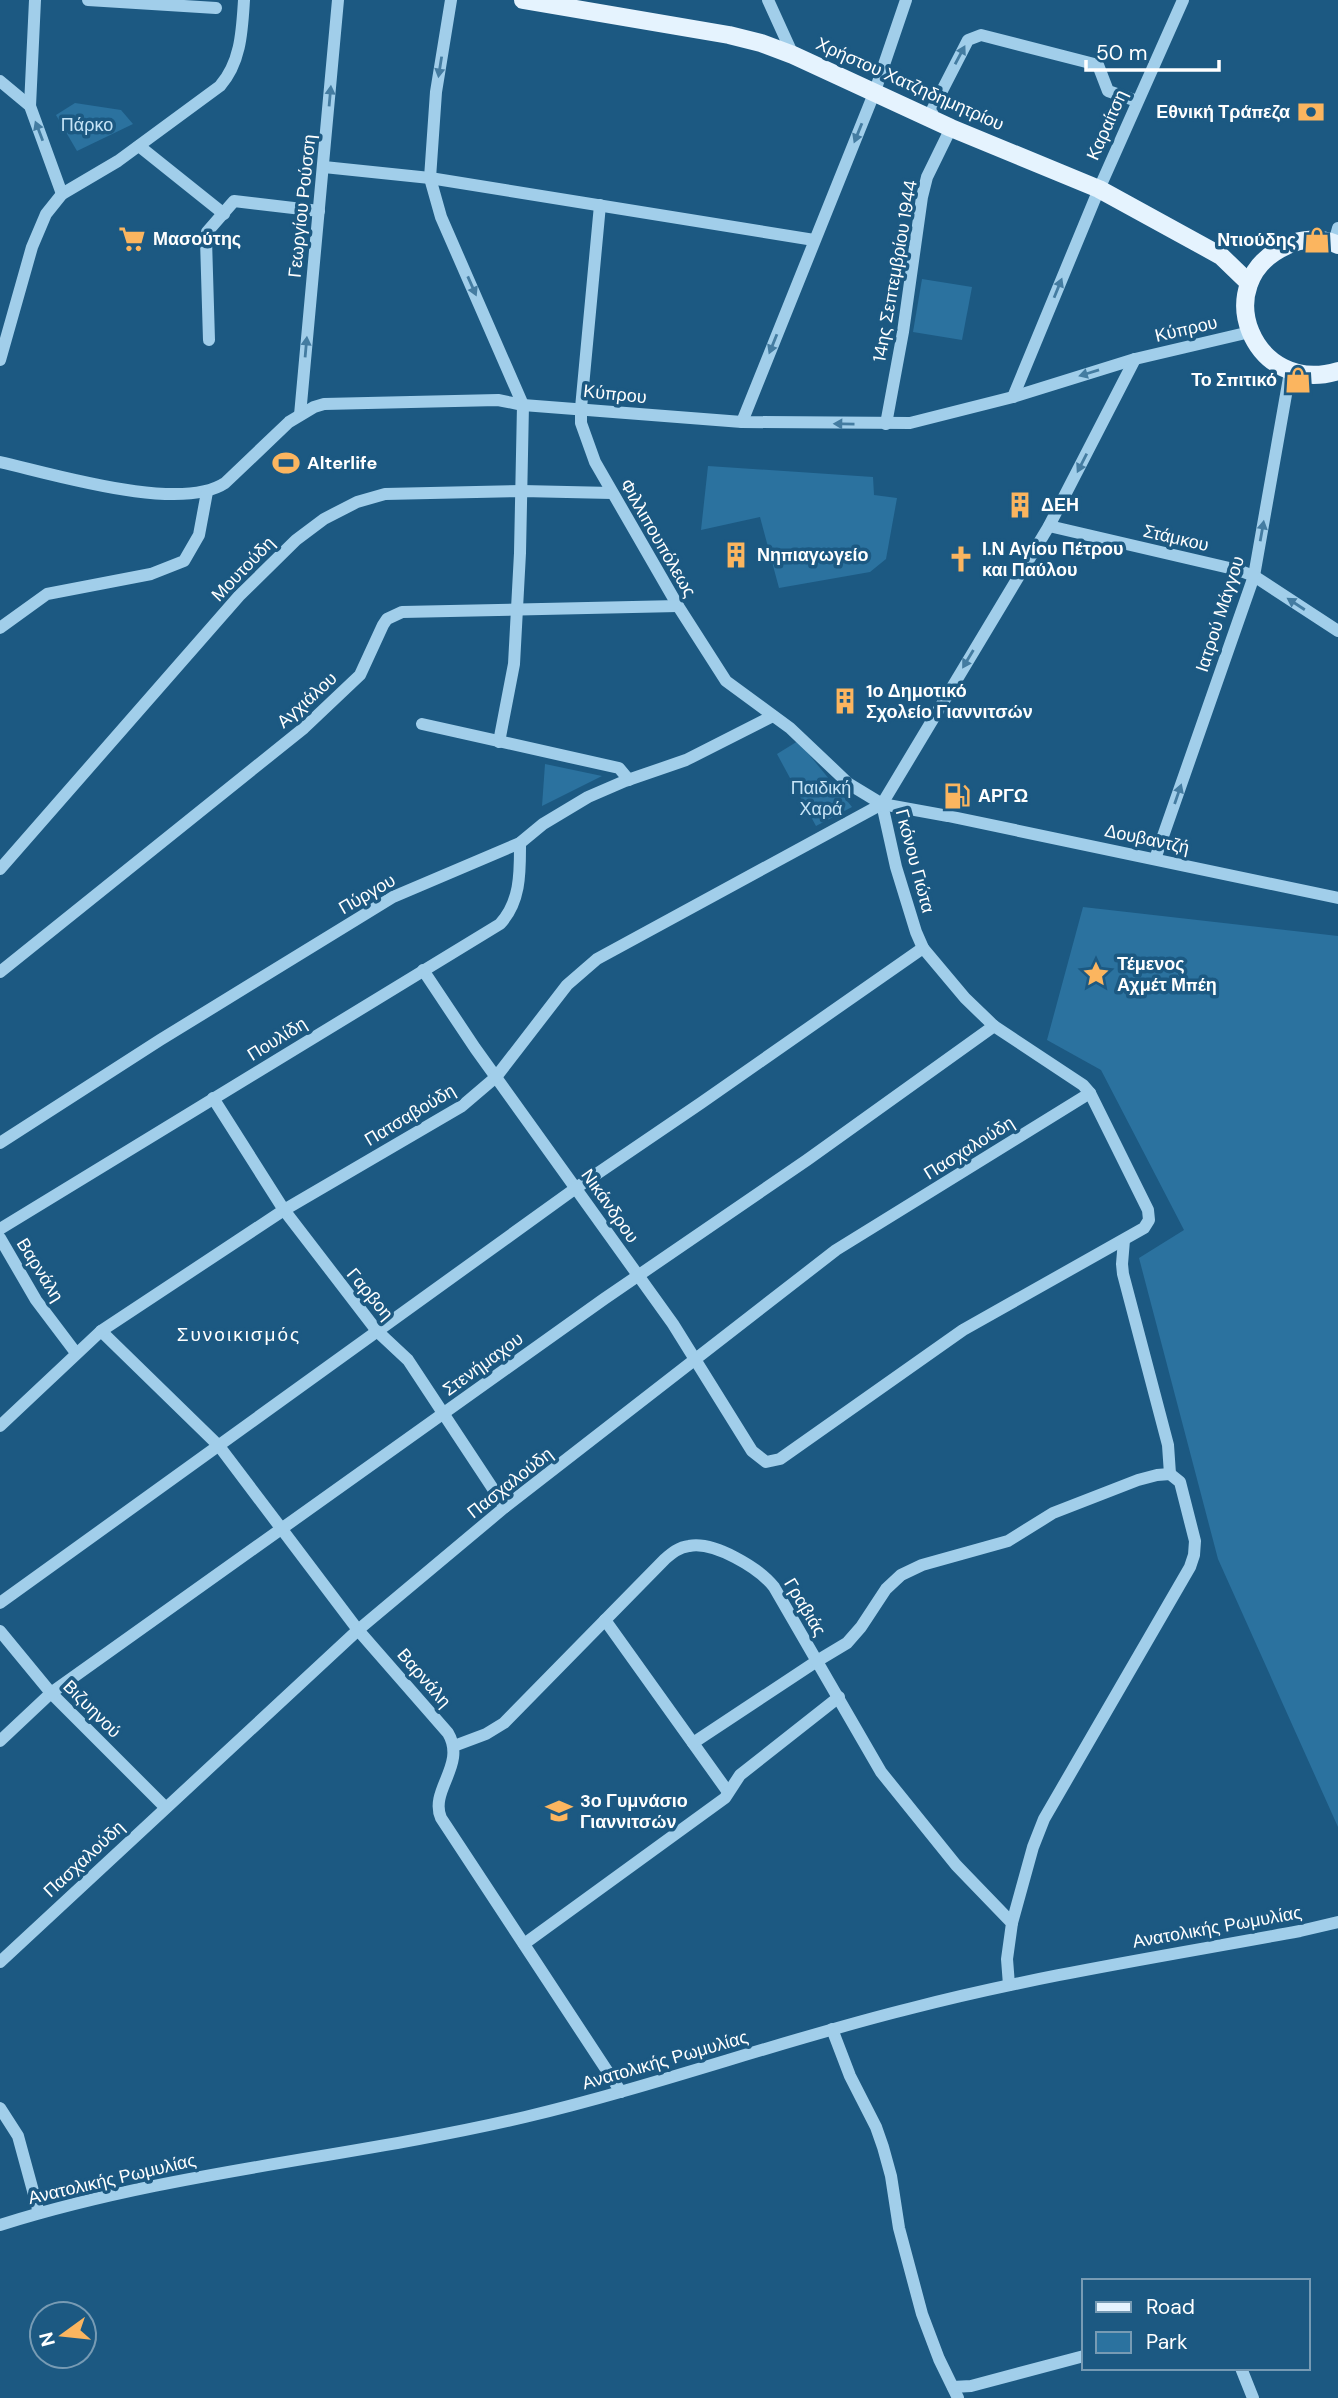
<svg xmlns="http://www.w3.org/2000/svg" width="1338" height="2398" font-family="'DM Sans',sans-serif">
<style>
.green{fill:#2b729f}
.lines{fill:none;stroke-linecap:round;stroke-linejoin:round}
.minor{stroke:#a1ceea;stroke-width:12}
.major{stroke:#e5f3fe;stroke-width:18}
.oneway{fill:#447ca1}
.labels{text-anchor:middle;stroke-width:7;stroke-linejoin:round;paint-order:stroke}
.street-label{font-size:18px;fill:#fff;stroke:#1c5982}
.poi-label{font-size:18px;font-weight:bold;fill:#fff;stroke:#1c5982;text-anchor:start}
.park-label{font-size:18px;fill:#c6e4f7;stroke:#1c5982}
.neighbourhood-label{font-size:19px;letter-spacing:2px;fill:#fff;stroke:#1c5982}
</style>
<rect width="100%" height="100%" fill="#1c5982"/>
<g class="green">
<path d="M75 103 121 110 133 124 77 151 56 115Z"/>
<path d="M922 279 972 287 962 340 913 332Z"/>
<path d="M708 466 873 477 874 495 897 498 886 559 870 572 779 588 760 517 701 530Z"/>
<path d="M798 741 852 807 816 826 777 754Z"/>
<path d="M545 764 602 776 542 806Z"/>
<path d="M1083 907 1338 936V1827L1218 1559 1139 1258 1184 1230 1101 1070 1047 1040Z"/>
</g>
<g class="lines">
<g class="minor">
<path d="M88 0 216 8"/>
<path d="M451 0 436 92 430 178 441 217 523 405 520 553 514 664 499 742"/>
<path d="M768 0 793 55"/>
<path d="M0 81 30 106 62 194"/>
<path d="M30 106 35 0"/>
<path d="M929 116 968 40 981 35 1098 65 1108 91 1137 101"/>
<path d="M139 146 224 214"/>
<path d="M324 167 430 178 814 240"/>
<path d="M600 205 581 408V423L595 462 678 606 726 681 790 728 849 784 882 804"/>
<path d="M1334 243 1338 228"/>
<path d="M209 340 206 240 207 232 234 201 319 211"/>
<path d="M0 360 32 247 46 214 62 194 118 161 220 86C241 62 242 31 244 0"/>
<path d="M1013 397 1099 189 1183 0"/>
<path d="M300 415 338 0"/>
<path d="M742 422 875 91 906 0"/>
<path d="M886 424 903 332 922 197 927 177 951 128"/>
<path d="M0 462C53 474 180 513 225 483L289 422 314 407 324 404 498 400 523 405 742 422 910 423 1013 397 1135 359 1250 332"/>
<path d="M1049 526 1238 570 1254 576 1338 631"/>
<path d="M0 628 47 594 151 574 184 561 199 535 207 492"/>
<path d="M422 724 619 768 629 780"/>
<path d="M1155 859 1254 576 1290 372"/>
<path d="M0 869 239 596 296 540 324 519 357 502 385 494 522 491 612 493"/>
<path d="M423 970 475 1048 673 1324 752 1451 766 1462 780 1459 963 1330 1144 1228 1149 1220 1148 1210 1090 1093 1083 1085 994 1026 965 998 923 948 916 932 896 867 882 804 1049 526 1135 359"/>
<path d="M0 972 304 728 360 675 383 625 387 619 402 612 678 606"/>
<path d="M213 1098 284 1210 377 1331 408 1360 505 1507"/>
<path d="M0 1143 160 1040 393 897 520 843 543 824 588 797 625 781 686 760 773 716"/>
<path d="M0 1229 500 924C521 901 520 872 520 843"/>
<path d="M0 1238 36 1300 76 1353"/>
<path d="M1124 1240 1122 1264 1123 1274 1168 1445 1170 1474"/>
<path d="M101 1331 219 1446 358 1630 448 1733C467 1765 429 1790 441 1818L621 2092"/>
<path d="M0 1426 101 1331 284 1210 462 1106 496 1077 567 985 597 959 882 804 948 816 1338 898"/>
<path d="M0 1603 576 1188 701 1103 923 948"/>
<path d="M605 1620 728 1792"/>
<path d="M0 1631 51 1693 165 1807"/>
<path d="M0 1741 51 1693 604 1299 807 1160 994 1026"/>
<path d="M693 1743 817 1661 847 1643 861 1627 886 1589 901 1575 922 1565 1008 1541 1053 1513 1138 1480 1157 1475 1170 1474 1180 1482 1195 1541 1194 1555 1190 1567 1044 1819 1033 1847 1012 1923"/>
<path d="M454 1746 486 1734 504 1723 665 1559C672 1553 679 1547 689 1546 714 1541 759 1568 774 1587L881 1772 956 1865 1012 1923 1007 1959 1009 1985"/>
<path d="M524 1944 725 1798 740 1775 839 1697"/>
<path d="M0 1962 358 1630 505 1507 836 1250 1090 1093"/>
<path d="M832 2029 850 2076 876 2127 883 2147 891 2176 899 2228 922 2314 939 2359 958 2398"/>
<path d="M0 2108 18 2136 39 2213"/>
<path d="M0 2225C171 2171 351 2158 525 2117 656 2086 782 2040 912 2008 1040 1975 1171 1955 1300 1931L1338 1922"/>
<path d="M1241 2368 1253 2398"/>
<path d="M953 2387 971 2386 1084 2356"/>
</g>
<g class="major">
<path d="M523 0 729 35 761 43 793 55 951 128 1099 189 1221 256 1249 283"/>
<path d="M1338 245C1322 237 1302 238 1286 246 1207 282 1253 397 1338 371"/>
</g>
</g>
<defs><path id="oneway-solid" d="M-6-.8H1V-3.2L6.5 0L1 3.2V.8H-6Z" transform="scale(1.75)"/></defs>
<g class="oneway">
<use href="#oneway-solid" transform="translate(960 55) rotate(-62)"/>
<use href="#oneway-solid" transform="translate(440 67) rotate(99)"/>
<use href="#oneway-solid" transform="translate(330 96) rotate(-85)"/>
<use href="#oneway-solid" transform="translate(39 131) rotate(-111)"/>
<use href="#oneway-solid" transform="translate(858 133) rotate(112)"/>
<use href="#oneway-solid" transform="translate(472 286) rotate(66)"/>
<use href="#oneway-solid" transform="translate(1058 288) rotate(-68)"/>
<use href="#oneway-solid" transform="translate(773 344) rotate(112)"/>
<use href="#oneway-solid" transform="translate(306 347) rotate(-85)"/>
<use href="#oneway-solid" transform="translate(1089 373) rotate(163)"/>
<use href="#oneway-solid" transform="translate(844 424) rotate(-179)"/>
<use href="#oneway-solid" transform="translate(1082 463) rotate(117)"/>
<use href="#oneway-solid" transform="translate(1262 531) rotate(-80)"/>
<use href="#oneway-solid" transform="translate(1296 604) rotate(-147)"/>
<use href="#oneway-solid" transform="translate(968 659) rotate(121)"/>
<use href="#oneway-solid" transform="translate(1178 794) rotate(-71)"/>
</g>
<defs>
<g id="bank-bare" transform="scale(2.1)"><path d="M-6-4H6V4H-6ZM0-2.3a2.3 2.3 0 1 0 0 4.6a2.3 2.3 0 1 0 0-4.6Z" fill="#fbb55f" stroke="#1c5982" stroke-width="2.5" paint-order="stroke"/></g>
<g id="supermarket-bare" transform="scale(2.1)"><path d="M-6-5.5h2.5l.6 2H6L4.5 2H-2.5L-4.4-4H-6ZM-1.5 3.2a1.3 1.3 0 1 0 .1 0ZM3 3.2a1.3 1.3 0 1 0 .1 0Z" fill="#fbb55f" stroke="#1c5982" stroke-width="2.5" paint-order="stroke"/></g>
<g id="shop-bare" transform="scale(2.1)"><path d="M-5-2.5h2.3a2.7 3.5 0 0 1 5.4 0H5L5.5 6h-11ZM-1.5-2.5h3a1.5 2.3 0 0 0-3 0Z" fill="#fbb55f" stroke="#1c5982" stroke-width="2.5" paint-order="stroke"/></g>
<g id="stadium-bare" transform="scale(2.1)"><path d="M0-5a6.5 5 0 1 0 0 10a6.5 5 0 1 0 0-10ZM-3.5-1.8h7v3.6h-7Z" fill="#fbb55f" stroke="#1c5982" stroke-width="2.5" paint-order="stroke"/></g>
<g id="building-bare" transform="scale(2.1)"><path d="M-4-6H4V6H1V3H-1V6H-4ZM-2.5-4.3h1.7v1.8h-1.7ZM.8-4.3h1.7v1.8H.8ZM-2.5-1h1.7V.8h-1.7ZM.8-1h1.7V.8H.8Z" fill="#fbb55f" stroke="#1c5982" stroke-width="2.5" paint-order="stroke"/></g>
<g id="church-bare" transform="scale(2.1)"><path d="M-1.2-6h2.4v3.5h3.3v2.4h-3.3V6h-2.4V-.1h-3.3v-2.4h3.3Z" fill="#fbb55f" stroke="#1c5982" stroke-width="2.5" paint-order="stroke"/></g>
<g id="fuel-bare" transform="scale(2.1)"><path d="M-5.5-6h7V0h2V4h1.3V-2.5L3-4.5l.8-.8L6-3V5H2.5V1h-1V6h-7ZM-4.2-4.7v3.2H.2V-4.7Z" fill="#fbb55f" stroke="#1c5982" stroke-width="2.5" paint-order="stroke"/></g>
<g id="sight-bare" transform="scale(2.1)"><path d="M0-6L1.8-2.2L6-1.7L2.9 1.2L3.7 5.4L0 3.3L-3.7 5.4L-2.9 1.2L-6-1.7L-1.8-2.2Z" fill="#fbb55f" stroke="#1c5982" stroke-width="2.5" paint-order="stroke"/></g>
<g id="school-bare" transform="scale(2.1)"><path d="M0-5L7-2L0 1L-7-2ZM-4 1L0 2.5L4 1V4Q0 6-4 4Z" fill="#fbb55f" stroke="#1c5982" stroke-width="2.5" paint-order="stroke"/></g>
</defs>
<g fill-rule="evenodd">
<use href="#bank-bare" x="1311" y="112"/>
<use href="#supermarket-bare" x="132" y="239"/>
<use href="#shop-bare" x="1317" y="240"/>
<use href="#shop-bare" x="1298" y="380"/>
<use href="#stadium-bare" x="286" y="463"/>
<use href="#building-bare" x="1020" y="505"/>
<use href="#building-bare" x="736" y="555"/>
<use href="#church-bare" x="961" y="559"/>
<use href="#building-bare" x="845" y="701"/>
<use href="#fuel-bare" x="957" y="796"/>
<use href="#sight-bare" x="1096" y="974"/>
<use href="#school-bare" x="559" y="1811"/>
</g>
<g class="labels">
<g class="street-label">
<text transform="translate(910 84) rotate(24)" y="6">Χρήστου Χατζηδημητρίου</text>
<text transform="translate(1107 125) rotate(-66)" y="6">Καραίτση</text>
<text transform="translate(302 206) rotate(-84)" y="6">Γεωργίου Ρούσση</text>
<text transform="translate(895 271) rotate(-80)" y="6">14ης Σεπτεμβρίου 1944</text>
<text transform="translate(1186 329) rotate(-13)" y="6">Κύπρου</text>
<text transform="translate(615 394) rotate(6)" y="6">Κύπρου</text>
<text transform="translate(658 538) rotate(60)" y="6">Φιλλιπουπόλεως</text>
<text transform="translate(1176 538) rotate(13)" y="6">Στάμκου</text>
<text transform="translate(243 569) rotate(-46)" y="6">Μουτούδη</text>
<text transform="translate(1220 614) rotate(-72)" y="6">Ιατρού Μάγγου</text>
<text transform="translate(307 700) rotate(-42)" y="6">Αγχιάλου</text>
<text transform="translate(1147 839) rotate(12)" y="6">Δουβαντζή</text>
<text transform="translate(915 861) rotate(75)" y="6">Γκόνου Γιώτα</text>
<text transform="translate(367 894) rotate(-30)" y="6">Πύργου</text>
<text transform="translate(277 1039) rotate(-32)" y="6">Πουλίδη</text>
<text transform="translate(410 1115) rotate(-31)" y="6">Πατσαβούδη</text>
<text transform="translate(969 1148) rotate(-32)" y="6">Πασχαλούδη</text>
<text transform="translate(610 1206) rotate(55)" y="6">Νικάνδρου</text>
<text transform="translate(40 1270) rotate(58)" y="6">Βαρνάλη</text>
<text transform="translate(370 1294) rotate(50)" y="6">Γαρβοη</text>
<text transform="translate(483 1364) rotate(-36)" y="6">Στενήμαχου</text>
<text transform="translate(510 1483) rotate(-38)" y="6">Πασχαλούδη</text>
<text transform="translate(805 1607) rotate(59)" y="6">Γραβιάς</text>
<text transform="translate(424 1678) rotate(49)" y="6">Βαρνάλη</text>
<text transform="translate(92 1709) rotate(45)" y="6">Βιζυηνού</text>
<text transform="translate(84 1859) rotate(-43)" y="6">Πασχαλούδη</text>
<text transform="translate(1217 1927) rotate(-10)" y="6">Ανατολικής Ρωμυλίας</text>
<text transform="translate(665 2060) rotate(-16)" y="6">Ανατολικής Ρωμυλίας</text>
<text transform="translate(112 2179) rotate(-13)" y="6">Ανατολικής Ρωμυλίας</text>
</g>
<g class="poi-label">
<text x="1290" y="118" text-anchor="end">Εθνική Τράπεζα</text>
<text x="153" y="245">Μασούτης</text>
<text x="1296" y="246" text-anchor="end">Ντιούδης</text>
<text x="1277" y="386" text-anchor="end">Το Σπιτικό</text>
<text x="307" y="469">Alterlife</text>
<text x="1041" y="511">ΔΕΗ</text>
<text x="982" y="555">Ι.Ν Αγίου Πέτρου<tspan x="982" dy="21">και Παύλου</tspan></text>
<text x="757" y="561">Νηπιαγωγείο</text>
<text x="866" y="697">1ο Δημοτικό<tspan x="866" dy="21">Σχολείο Γιαννιτσών</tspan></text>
<text x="978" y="802">ΑΡΓΩ</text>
<text x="1117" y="970">Τέμενος<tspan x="1117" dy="21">Αχμέτ Μπέη</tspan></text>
<text x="580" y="1807">3ο Γυμνάσιο<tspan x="580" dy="21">Γιαννιτσών</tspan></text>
</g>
<g class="park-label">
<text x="87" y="131">Πάρκο</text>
<text x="821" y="794">Παιδική<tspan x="821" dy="21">Χαρά</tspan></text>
</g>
<g class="neighbourhood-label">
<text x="239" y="1341">Συνοικισμός</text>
</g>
</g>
<rect x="1082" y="2279" width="228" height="91" fill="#1c5982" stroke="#779bb4" stroke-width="2"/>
<rect x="1096" y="2302" width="35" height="10" fill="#e5f3fe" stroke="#779bb4" stroke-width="2"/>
<text x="1146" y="2314" font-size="21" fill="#ffffff">Road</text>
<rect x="1096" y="2332" width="35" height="21" fill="#2b729f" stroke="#779bb4" stroke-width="2"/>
<text x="1146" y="2349" font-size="21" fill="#ffffff">Park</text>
<g transform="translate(63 2335) rotate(255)"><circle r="33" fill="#1c5982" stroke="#779bb4" stroke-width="2"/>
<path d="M0-5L12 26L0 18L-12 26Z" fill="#fbb55f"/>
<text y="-10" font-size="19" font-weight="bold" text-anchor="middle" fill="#ffffff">N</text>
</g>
<path d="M1086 60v10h133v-10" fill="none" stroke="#ffffff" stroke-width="3.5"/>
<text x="1096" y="60" font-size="21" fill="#ffffff" stroke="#1c5982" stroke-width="5" paint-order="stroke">50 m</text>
</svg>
